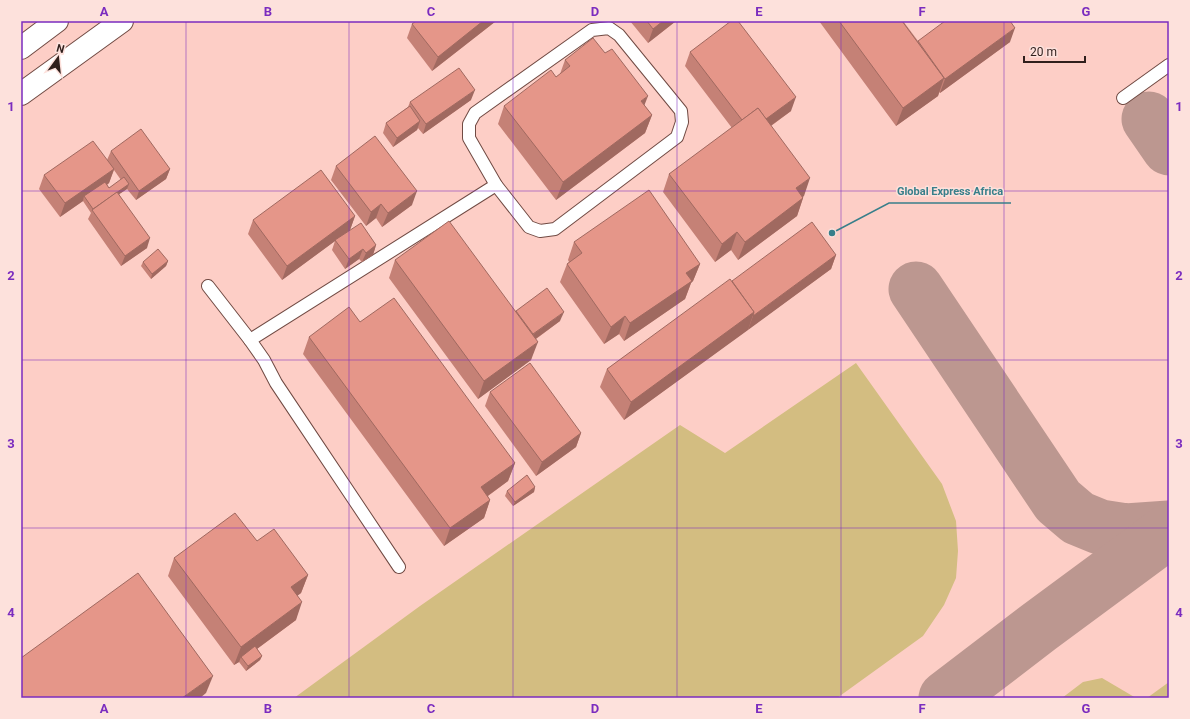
<svg xmlns="http://www.w3.org/2000/svg" width="1190" height="719" font-family="Roboto,sans-serif">
<style>
.green{fill:#d3bd81}
.lines{fill:none;stroke-linecap:round;stroke-linejoin:round}
.taxiway{stroke:#bc9790;stroke-width:55}
.lane-casing{stroke:#704a43;stroke-width:14}
.secondary-casing{stroke:#704a43;stroke-width:24}
.lane{stroke:#fff;stroke-width:12}
.secondary{stroke:#fff;stroke-width:22}
.wall{fill:#c58176;fill-rule:evenodd}
.shaded-wall{fill:#a06960}
.building{fill:#e59689;stroke:#a06960}
.grid{fill:none;stroke:#7b2cbf;stroke-width:1;stroke-opacity:0.55}
.leader{fill:none;stroke:#387f8a;stroke-width:1.5}
.callout-dot{fill:#387f8a;stroke:#fde1dc;stroke-width:1.5}
.callout-label{font-size:11px;text-anchor:middle;font-weight:bold;fill:#387f8a;stroke:#fde1dc;stroke-width:3;stroke-linejoin:round;paint-order:stroke}
.neatline{fill:none;stroke:#7b2cbf;stroke-width:1.5}
.grid-label{font-size:13px;text-anchor:middle;font-weight:bold;fill:#7b2cbf}
</style>
<rect width="100%" height="100%" fill="#fdcec6"/>
<g class="green">
<path d="M856 363 942 484 956 521 958 551 956 578 944 605 923 636 837 698H294L420 606 680 425 725 453Z"/>
<path d="M1102 678 1136 698H1062L1083 682Z"/>
<path d="M1169 682V698H1147Z"/>
</g>
<g class="lines">
<g class="taxiway">
<path d="M1149 119 1169 148"/>
<path d="M916 289 1058 501 1078 518 1100 527 1126 531 1169 528"/>
<path d="M946 698 1039 627 1169 531"/>
</g>
<g class="lane-casing">
<g id="lane">
<path d="M609 28 619 35 681 111 682 122 677 137 555 229 540 231 529 227 496 185 469 138V124L475 113 592 30Z"/>
<path d="M1123 98 1169 65"/>
<path d="M208 286 250 340"/>
<path d="M399 567 276 383 264 360 250 340 496 185"/>
</g>
</g>
<g class="secondary-casing">
<g id="secondary">
<path d="M21 48 57 21"/>
<path d="M21 94 122 21"/>
</g>
</g>
<use href="#lane" class="lane"/>
<use href="#secondary" class="secondary"/>
</g>
<g class="wall">
<path d="M496 21 432 71 407 38 412 24Z"/>
<path d="M630 21H676L648 43Z"/>
<path d="M819 21H903L918 41 1010 42 940 93 939 92 938 96 896 126Z"/>
<path d="M690 52 791 111 771 126 804 196 802 197 803 198 797 216 738 260 731 250 715 262 663 192 669 174 732 128 685 66Z"/>
<path d="M565 60 644 105 652 115 645 133 556 200 498 124 504 106 556 77 560 74Z"/>
<path d="M471 100 423 134 418 128 417 130 393 147 383 133 386 123 408 107 410 102Z"/>
<path d="M111 151 170 169 166 179 136 200 127 189 119 194 147 248 121 266 88 219 91 213 83 201 60 217 39 189 44 175 107 160ZM114 170 121 180 109 188 107 185 109 183Z"/>
<path d="M336 166 412 205 382 227 376 218 366 226 331 180Z"/>
<path d="M355 216 350 230 376 245 373 255 362 262 359 259 345 269 332 250 335 241 282 280 248 234 253 220Z"/>
<path d="M574 242 700 264 693 281 691 283 685 299 624 341 619 334 604 344 560 282 567 264 569 262 568 260Z"/>
<path d="M836 255 831 269 624 420 600 387 607 369 732 281Z"/>
<path d="M395 260 516 311 560 321 536 339 531 360 478 399 389 278Z"/>
<path d="M168 261 166 266 151 279 141 266 143 262Z"/>
<path d="M360 322 515 463 508 481 488 496 490 500 484 518 444 546 303 354 309 337Z"/>
<path d="M490 392 581 433 576 447 536 476 485 406Z"/>
<path d="M535 487 534 492 513 506 505 496 507 491Z"/>
<path d="M257 541 308 575 301 593 298 595 296 620 257 649 262 656 260 660 246 671 239 662 234 665 168 576 174 558Z"/>
</g>
<g class="shaded-wall">
<path d="M483 21H496L432 71 438 57Z"/>
<path d="M663 21H676L648 43 653 29Z"/>
<path d="M1015 28 1010 42 940 93 945 79Z"/>
<path d="M944 78 938 96 896 126 903 108Z"/>
<path d="M475 90 471 100 423 134 426 124Z"/>
<path d="M648 96 641 114V101Z"/>
<path d="M796 97 791 111 758 135 763 121Z"/>
<path d="M652 115 645 133 556 200 563 182Z"/>
<path d="M420 121 417 130 393 147 397 138Z"/>
<path d="M114 169 109 183 86 199 84 196 83 201 60 217 65 203Z"/>
<path d="M170 169 166 179 136 200 139 191Z"/>
<path d="M810 178 804 196 789 206 796 188Z"/>
<path d="M129 184 127 189 115 197 114 194Z"/>
<path d="M417 191 412 205 382 227 388 213Z"/>
<path d="M803 198 797 216 738 260 745 242Z"/>
<path d="M381 204 376 218 366 226 371 212Z"/>
<path d="M355 216 350 230 282 280 287 266Z"/>
<path d="M737 232 731 250 715 262 722 244Z"/>
<path d="M150 238 147 248 121 266 125 256Z"/>
<path d="M376 245 373 255 362 262 366 253Z"/>
<path d="M363 249 359 259 345 269 349 259Z"/>
<path d="M836 255 831 269 748 330 753 316Z"/>
<path d="M168 261 166 266 151 279 152 274Z"/>
<path d="M700 264 693 281 691 283 685 299 624 341 630 323 686 273Z"/>
<path d="M564 312 560 321 523 348 527 339Z"/>
<path d="M754 312 748 330 624 420 631 402Z"/>
<path d="M625 316 619 334 604 344 611 327Z"/>
<path d="M538 342 531 360 478 399 484 381Z"/>
<path d="M581 433 576 447 536 476 542 462Z"/>
<path d="M515 463 508 481 475 505 481 487Z"/>
<path d="M535 487 534 492 513 506 515 502Z"/>
<path d="M490 500 484 518 444 546 450 528Z"/>
<path d="M308 575 301 593 285 605 291 587Z"/>
<path d="M302 602 296 620 243 659 241 657 239 662 234 665 241 647Z"/>
<path d="M262 656 260 660 246 671 248 666Z"/>
<path d="M213 676 206 693 200 698H182Z"/>
</g>
<g class="building">
<path d="M416 21H483L438 57 412 24Z"/>
<path d="M647 21H663L653 29Z"/>
<path d="M731 21H738L796 97 766 119 758 108 742 120 690 52Z"/>
<path d="M839 21H902L944 78 903 108Z"/>
<path d="M945 21H1010L1015 28 945 79 918 41Z"/>
<path d="M593 38 605 53 612 49 648 96 641 101 652 115 563 182 504 106 551 70 556 77 570 66 565 60Z"/>
<path d="M459 68 475 90 426 124 410 102Z"/>
<path d="M410 106 420 121 397 138 386 123Z"/>
<path d="M758 108 810 178 796 188 803 198 745 242 737 232 722 244 669 174Z"/>
<path d="M141 129 170 169 139 191 111 151Z"/>
<path d="M375 136 417 191 388 213 381 204 371 212 336 166Z"/>
<path d="M93 141 114 169 65 203 44 175Z"/>
<path d="M321 170 355 216 287 266 253 220Z"/>
<path d="M124 177 129 184 93 209 84 196 105 182 109 188Z"/>
<path d="M649 190 700 264 686 273 692 281 630 323 625 316 611 327 567 264 582 253 574 242Z"/>
<path d="M117 192 150 238 125 256 92 210Z"/>
<path d="M449 221 538 342 484 381 395 260Z"/>
<path d="M812 222 836 255 753 316 754 312 732 281Z"/>
<path d="M361 223 376 245 366 253 363 249 349 259 335 240Z"/>
<path d="M158 249 168 261 152 274 143 262Z"/>
<path d="M730 279 754 312 631 402 607 369Z"/>
<path d="M547 288 564 312 533 334 516 311Z"/>
<path d="M394 298 515 463 481 487 490 500 450 528 309 337 349 307 360 322Z"/>
<path d="M530 363 581 433 542 462 490 392Z"/>
<path d="M527 475 535 487 515 502 507 491Z"/>
<path d="M235 513 257 541 274 529 308 575 291 587 302 602 241 647 174 558Z"/>
<path d="M138 573 213 676 182 698H21V658Z"/>
<path d="M255 646 262 656 248 666 241 657Z"/>
</g>
<path class="grid" d="M186 21V698M349 21V698M513 21V698M677 21V698M841 21V698M1004 21V698M21 191H1169M21 360H1169M21 528H1169"/>
<path class="leader" d="M832 233L889 203H1011"/>
<circle class="callout-dot" cx="832" cy="233" r="4"/>
<g class="callout-label">
<text x="950" y="195">Global Express Africa</text>
</g>
<rect width="1190" height="719" fill="none" stroke="#fde1dc" stroke-width="44"/>
<g transform="translate(58 58) rotate(15)" stroke="#fde1dc" stroke-width="3" paint-order="stroke">
<path d="M0-3L7 15L0 10L-7 15Z" fill="#301f1c"/>
<text y="-6" font-size="11" font-weight="bold" text-anchor="middle" fill="#301f1c">N</text>
</g>
<path d="M1024 56v6h61v-6" fill="none" stroke="#301f1c" stroke-width="2"/>
<text x="1030" y="56" font-size="12" fill="#301f1c" stroke="#fde1dc" stroke-width="3" paint-order="stroke">20 m</text>
<rect x="22" y="22" width="1146" height="675" class="neatline"/>
<g class="grid-label">
<text x="104" y="16">A</text>
<text x="268" y="16">B</text>
<text x="431" y="16">C</text>
<text x="595" y="16">D</text>
<text x="759" y="16">E</text>
<text x="922" y="16">F</text>
<text x="1086" y="16">G</text>
<text x="11" y="111">1</text>
<text x="1179" y="111">1</text>
<text x="11" y="280">2</text>
<text x="1179" y="280">2</text>
<text x="11" y="448">3</text>
<text x="1179" y="448">3</text>
<text x="11" y="617">4</text>
<text x="1179" y="617">4</text>
<text x="104" y="713">A</text>
<text x="268" y="713">B</text>
<text x="431" y="713">C</text>
<text x="595" y="713">D</text>
<text x="759" y="713">E</text>
<text x="922" y="713">F</text>
<text x="1086" y="713">G</text>
</g>
</svg>
